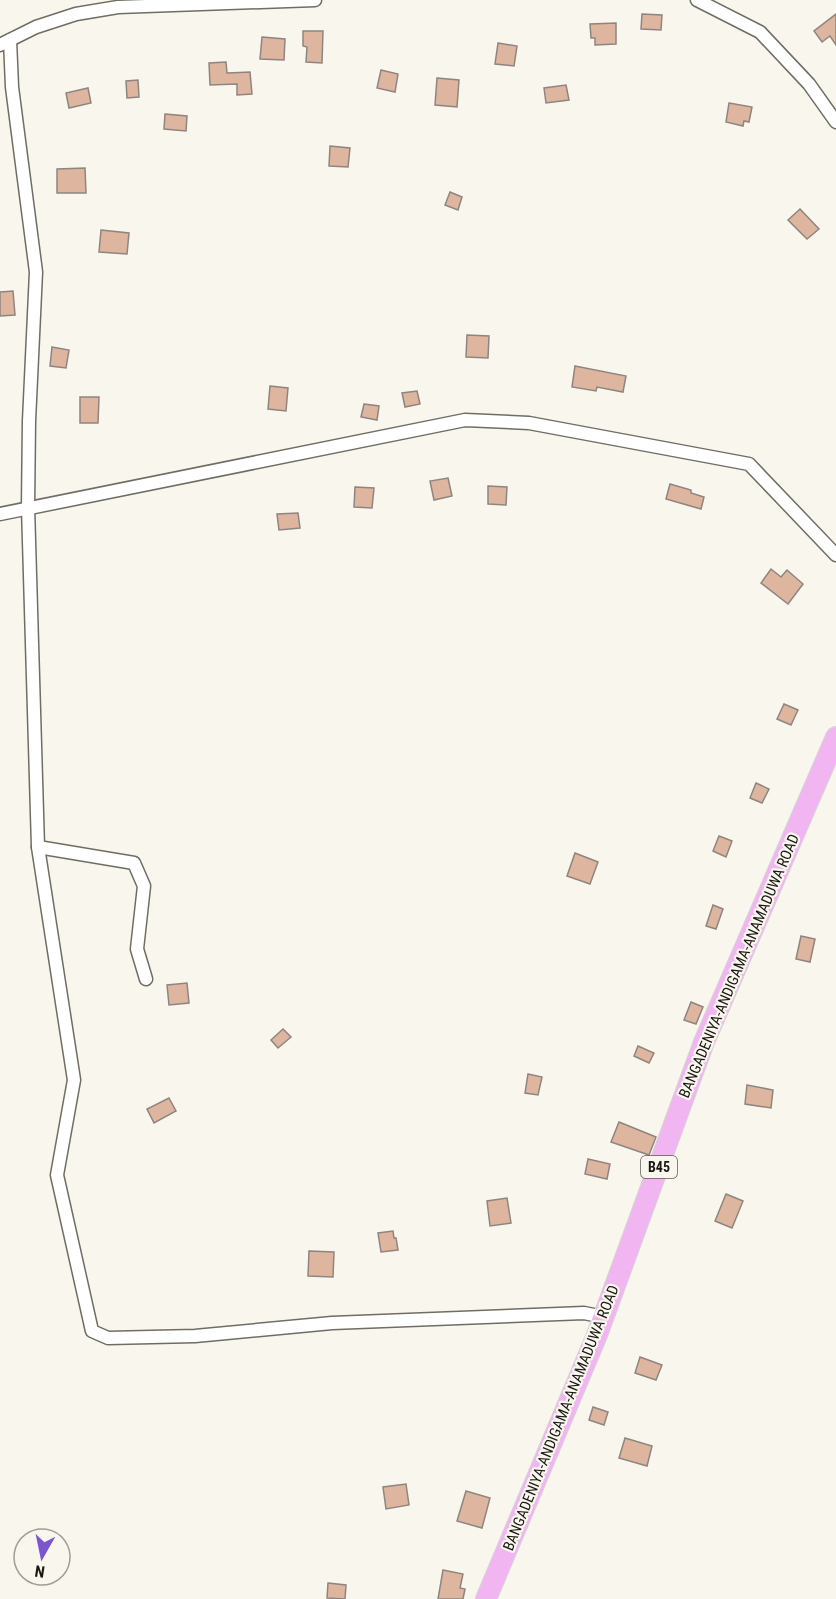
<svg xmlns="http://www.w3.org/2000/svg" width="836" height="1599" font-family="'Roboto Condensed',sans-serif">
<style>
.building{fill:#deb59e;stroke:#8f8580;stroke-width:1.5}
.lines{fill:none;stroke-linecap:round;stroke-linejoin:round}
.street-casing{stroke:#6f6d64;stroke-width:15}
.primary-casing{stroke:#d6d5d5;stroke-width:22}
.street{stroke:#fff;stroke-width:12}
.primary{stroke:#f1b5f2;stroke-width:20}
.labels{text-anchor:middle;stroke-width:4.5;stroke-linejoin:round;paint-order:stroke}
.shield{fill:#f9f7ed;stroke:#5c5b56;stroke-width:1.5}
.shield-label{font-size:14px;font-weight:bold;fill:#191815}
.street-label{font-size:15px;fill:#191815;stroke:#f9f7ed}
</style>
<rect width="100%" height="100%" fill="#f9f7ed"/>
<g class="building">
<path d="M642 14 662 15 661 30 641 29Z"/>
<path d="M836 14V45L830 36 822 42 814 31Z"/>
<path d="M616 23V44L595 45V38H591L590 24Z"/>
<path d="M303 31H323L322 63 306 62 307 47 303 46Z"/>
<path d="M262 37 285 39 284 60 260 59Z"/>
<path d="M498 43 517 46 514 66 495 64Z"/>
<path d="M226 62 227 73 250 72 252 94 237 95V84L210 85 209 63Z"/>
<path d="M381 70 398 74 395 92 377 88Z"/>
<path d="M437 78 459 80 457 107 435 105Z"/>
<path d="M138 80 139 97 127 98 126 81Z"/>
<path d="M566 85 569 100 546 103 544 88Z"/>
<path d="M88 88 91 103 69 108 66 93Z"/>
<path d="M729 103 752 107 749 122 744 121 743 126 726 122Z"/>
<path d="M165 114 187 116 186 131 164 129Z"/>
<path d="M330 146 350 148 348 167 329 166Z"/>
<path d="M85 168 86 193H57V169Z"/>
<path d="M450 192 462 197 458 210 445 205Z"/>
<path d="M800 209 819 229 807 239 788 220Z"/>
<path d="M101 230 129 233 127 254 99 252Z"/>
<path d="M13 291 15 315 0 316V292Z"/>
<path d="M467 335 489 336 488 358 466 357Z"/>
<path d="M52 347 69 350 66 368 50 366Z"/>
<path d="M575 366 626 376 623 392 597 387 596 391 572 387Z"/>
<path d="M270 386 288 388 286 411 268 409Z"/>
<path d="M417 391 420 404 405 407 402 393Z"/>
<path d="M80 397H99L98 423H80Z"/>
<path d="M364 404 379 406 377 420 361 417Z"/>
<path d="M448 478 452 496 434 500 430 481Z"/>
<path d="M670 484 691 490V493L704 497 701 509 666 499Z"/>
<path d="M488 486 507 487 506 505 488 504Z"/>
<path d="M355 487 374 488 372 508 354 507Z"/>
<path d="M298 513 300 528 279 530 277 514Z"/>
<path d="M771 569 781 577 787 570 803 584 788 604 761 583Z"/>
<path d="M784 704 798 710 791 725 777 719Z"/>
<path d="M756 783 769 789 762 803 750 798Z"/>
<path d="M719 836 732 841 726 857 713 851Z"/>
<path d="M575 853 598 862 590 884 567 876Z"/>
<path d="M713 905 723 909 716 929 706 926Z"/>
<path d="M801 936 815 939 810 962 796 959Z"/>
<path d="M187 983 189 1003 169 1005 167 985Z"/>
<path d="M691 1002 703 1007 696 1024 684 1020Z"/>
<path d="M283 1029 291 1037 278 1048 271 1040Z"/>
<path d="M638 1046 654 1053 649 1063 634 1056Z"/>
<path d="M528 1074 542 1077 538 1095 525 1093Z"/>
<path d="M747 1085 773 1090 771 1108 745 1104Z"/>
<path d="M169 1098 176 1111 154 1123 147 1109Z"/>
<path d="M619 1122 656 1137 649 1155 611 1142Z"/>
<path d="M588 1159 610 1164 607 1179 585 1174Z"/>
<path d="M726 1194 743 1201 732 1228 715 1221Z"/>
<path d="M507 1198 511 1223 490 1226 487 1201Z"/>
<path d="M393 1231 394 1238H396L398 1250 381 1252 378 1233Z"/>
<path d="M309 1251 334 1252 333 1277 308 1276Z"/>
<path d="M640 1357 662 1365 656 1380 635 1373Z"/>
<path d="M593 1407 608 1412 604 1425 589 1420Z"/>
<path d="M625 1438 652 1446 647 1466 619 1458Z"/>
<path d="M406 1484 409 1505 386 1509 383 1487Z"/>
<path d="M466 1491 490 1498 482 1528 457 1521Z"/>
<path d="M443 1570 463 1574 460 1588 465 1589 463 1599H438Z"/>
<path d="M328 1583 346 1585 345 1599 327 1598Z"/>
</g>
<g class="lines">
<g class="street-casing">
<g id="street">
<path d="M697 0 760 32 809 84 836 122"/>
<path d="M10 40 12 87 36 272 29 421 28 507 38 847 74 1080 57 1175 92 1331 108 1338 195 1336 332 1323 584 1313 604 1317"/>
<path d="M0 45 36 27 76 14 118 7 315 0"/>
<path d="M0 514 465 420 529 423 749 464 836 555"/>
<path d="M38 847 134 863 144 886 137 949 146 979"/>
</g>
</g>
<g class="primary-casing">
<path id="primary" d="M486 1599 597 1335 704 1042 836 737"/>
</g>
<use href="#street" class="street"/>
<use href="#primary" class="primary"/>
</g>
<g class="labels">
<rect class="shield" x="641" y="1156" width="36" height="22" rx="4.5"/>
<g class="shield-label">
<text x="659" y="1172">B45</text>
</g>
<g class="street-label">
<text transform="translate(739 966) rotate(-67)" y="5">BANGADENIYA-ANDIGAMA-ANAMADUWA ROAD</text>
<text transform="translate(561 1418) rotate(-68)" y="5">BANGADENIYA-ANDIGAMA-ANAMADUWA ROAD</text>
</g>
</g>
<g transform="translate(42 1557) rotate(189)"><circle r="28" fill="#f9f7ed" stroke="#9f9e97" stroke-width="1.5"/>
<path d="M0-4.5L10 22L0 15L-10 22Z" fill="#7a57d1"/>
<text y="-9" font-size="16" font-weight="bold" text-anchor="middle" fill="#191815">N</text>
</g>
</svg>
